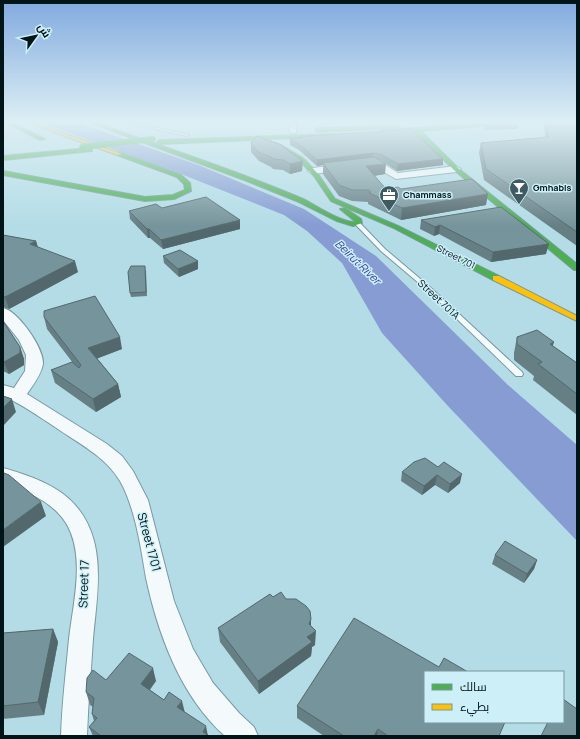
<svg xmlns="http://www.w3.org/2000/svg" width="580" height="739" font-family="Manrope,Cairo,sans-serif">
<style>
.water{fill:#869cd2}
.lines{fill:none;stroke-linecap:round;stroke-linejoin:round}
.lane-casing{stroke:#7899a1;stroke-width:2}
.street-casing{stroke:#7899a1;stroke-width:2}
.fast-casing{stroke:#7899a1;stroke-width:2}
.slow-casing{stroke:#7899a1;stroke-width:2}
.lane{fill:#f4fafb;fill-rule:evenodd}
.street{fill:#f4fafb;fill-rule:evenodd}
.fast{fill:#4caf50;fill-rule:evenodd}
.slow{fill:#ffc107;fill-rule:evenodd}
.fast-bridge-casing{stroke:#7899a1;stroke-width:6;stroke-linecap:butt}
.fast-bridge{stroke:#4caf50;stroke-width:5.5}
.wall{fill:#657f85}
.shaded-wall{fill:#53686c}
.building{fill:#76949b;stroke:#53686c}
.labels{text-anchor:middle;stroke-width:3;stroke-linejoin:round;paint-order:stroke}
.far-poi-label{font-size:9px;font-weight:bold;fill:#011418;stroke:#cceff8;text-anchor:start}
.far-street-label{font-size:9px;fill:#011418;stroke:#cceff8}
.street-label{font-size:10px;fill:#011418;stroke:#cceff8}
.water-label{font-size:11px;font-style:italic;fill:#384197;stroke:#cceff8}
.near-street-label{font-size:12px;fill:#011418;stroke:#cceff8}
</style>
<rect width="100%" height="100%" fill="#b3dce6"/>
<path class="water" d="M42 123H79L201 166 304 209 376 256 508 385 577 445V541L447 405 382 333 342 263 307 231 284 215 181 174Z"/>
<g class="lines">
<g class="lane-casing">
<g id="lane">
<path d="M129 123H136L189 135 187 136Z"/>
<path d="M358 222 360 223 385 249 431 288 522 372 523 374 522 376H516L427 290 381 251 356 225V223Z"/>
</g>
</g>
<g class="street-casing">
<g id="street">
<path d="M288 123H296V133H290Z"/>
<path d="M373 160 381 162 398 173 456 166 461 169 456 172 396 179 373 166 313 174 308 171 313 168Z"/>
<path d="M3 308C18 311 44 348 43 364 41 375 33 385 27 394L107 444 122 456 133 471 148 500 174 601 193 649 213 683 239 713 254 727 258 736H225C181 697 158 634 146 578 141 548 135 507 120 481 105 456 78 443 55 427 38 416 22 404 3 396V385L14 388 25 371 26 355 19 340 3 320Z"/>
<path d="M3 468C28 475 58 485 75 505 108 542 97 594 93 639 91 671 88 704 87 736H61C62 704 66 671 69 639 73 603 86 556 66 523 52 501 26 491 3 483Z"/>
</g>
</g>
<g class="fast-casing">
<g id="fast">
<path d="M7 123H12L45 139 40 140Z"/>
<path d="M91 123H97C165 148 236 170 303 199 317 206 341 223 356 222L340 209 345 208 361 219 362 223 353 226 337 221 299 202 247 181Z"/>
<path d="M493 123H511L509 124 421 131 458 168 577 264V270H574L454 170 415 131 382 134 379 132 382 130Z"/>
<path d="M397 126 399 127V128L318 132 315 130 318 128Z"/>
<path d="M336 134V136L334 137 264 139 281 145 303 158 318 174 335 199 398 226 499 276V280H493L394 228 331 201 314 176 299 160 277 147 254 140 160 144 157 142 160 140Z"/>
<path d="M90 148 92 149V151L3 160V156Z"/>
<path d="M119 152 181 175 190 183 191 191 174 199 145 201 3 175V171L145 197 173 195 185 190 184 184 177 177 117 155 116 154Z"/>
</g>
</g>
<g class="slow-casing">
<g id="slow">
<path d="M29 123H35L122 154 117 155Z"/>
<path d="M493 276H499L577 316V321L493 280Z"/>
</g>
</g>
<use href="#lane" class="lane"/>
<use href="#street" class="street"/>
<use href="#fast" class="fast"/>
<use href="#slow" class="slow"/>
<g class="fast-bridge-casing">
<path id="fast-bridge" d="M82 147 153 139"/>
</g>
<use href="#fast-bridge" class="fast-bridge"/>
</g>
<g class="wall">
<path d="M518 123 517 129 484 130 485 124Z"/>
<path d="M545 123H577V246L484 180 479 153 481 143 545 137 544 125Z"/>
<path d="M257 136 302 171 290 174 283 170 273 169 271 167 259 161 251 152V143Z"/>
<path d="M290 139 443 159V165L397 171 382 161 379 160 385 174 374 176 386 189H401L486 205 401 220 368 204V202L352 201 339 196 323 174V165L317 166 299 150 290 145Z"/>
<path d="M501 207 546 254 491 262 439 234 434 236 420 229 421 220Z"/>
<path d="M162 208 240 229 163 249 150 238H148L130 219 129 211Z"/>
<path d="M3 235 36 241 38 247 78 272 9 309 3 307Z"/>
<path d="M163 256 198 269 179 277 164 263Z"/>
<path d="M146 270 147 296 131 297 130 293Z"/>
<path d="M44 317 122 349 97 358 118 384 121 397 96 412 55 383 51 370 73 363 47 329Z"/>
<path d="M3 321 20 347 24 359V365L9 374 3 371Z"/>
<path d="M517 337 553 346 577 363V415L533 380 534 376 514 360V353Z"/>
<path d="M438 467 460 483 448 493 435 485 422 495 401 481 402 472Z"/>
<path d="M495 555 537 560 534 569 524 583 492 564Z"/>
<path d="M273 597 286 599 311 619V626L315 645 312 647 311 656 259 694 220 642 218 628Z"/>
<path d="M53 629 58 642 44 715 3 719V633Z"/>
<path d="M106 680 156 681 150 690 164 700 184 712 209 736H93L89 727 94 721 92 714 93 707 90 705 86 692Z"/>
<path d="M297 706 499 736H324L297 718Z"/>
</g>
<g class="shaded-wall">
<path d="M373 153V159L323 163V165L317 166V160Z"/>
<path d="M443 159V165L397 171 398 164Z"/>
<path d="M303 161 302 171 290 174V164Z"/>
<path d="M386 164 385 174 365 177 366 166Z"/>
<path d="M488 194 486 205 401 220 402 208Z"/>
<path d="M240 220V229L163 249 161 240Z"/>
<path d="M440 225 439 234 434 236 435 227Z"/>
<path d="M147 229H149L150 238H148Z"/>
<path d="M36 241 39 252 30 244Z"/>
<path d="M549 244 546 254 491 262 493 252Z"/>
<path d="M75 261 78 272 9 309 5 297Z"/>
<path d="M198 261V269L179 277 178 269Z"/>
<path d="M120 337 122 349 91 361 88 348Z"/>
<path d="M554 342 549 358 550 344Z"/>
<path d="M20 347 24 359V365L9 374 4 362Z"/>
<path d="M118 384 121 397 96 412 93 399Z"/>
<path d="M12 399 16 412 3 426V408Z"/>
<path d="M462 474 460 483 448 493 450 484Z"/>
<path d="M437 475 435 485 422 495 424 486Z"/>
<path d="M41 502 46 516 3 547V530Z"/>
<path d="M537 560 534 569 524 583 527 574Z"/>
<path d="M311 619V632L316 631 315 645 312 647 311 656 259 694 258 681 307 637 309 624Z"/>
<path d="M53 629 58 642 44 715 38 702Z"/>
<path d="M153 668 156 681 144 696 141 684Z"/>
<path d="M182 701 185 713 177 707Z"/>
<path d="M206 726 208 736 203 732Z"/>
<path d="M378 729 377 736H374Z"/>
</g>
<g class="building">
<path d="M547 123H577V232L486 169 481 143 548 137Z"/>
<path d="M411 129 443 159 398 164 382 155 373 153 317 160 299 144 290 139 310 136Z"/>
<path d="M257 136 281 145 303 161 290 164 283 160 273 159 271 157 258 152 251 143Z"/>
<path d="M374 157 386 164 366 166 386 189 398 187 401 189 472 179 488 194 402 208 369 193 371 192 369 190H352L339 185 323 163Z"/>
<path d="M206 197 240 220 161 240 149 229H147L129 211 156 204 162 208Z"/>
<path d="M501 207 549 244 493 252 440 225 435 227 421 220Z"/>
<path d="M3 235 36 241 30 244 75 261 5 297 3 296Z"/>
<path d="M180 250 198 261 178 269 163 256Z"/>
<path d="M131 266H145L146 292 130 293 128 272Z"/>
<path d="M95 296 120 337 88 348 118 384 93 399 51 370 72 362 79 368 81 365 44 317V311Z"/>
<path d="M3 321 20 347V353L4 362 3 361Z"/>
<path d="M537 330 554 342 550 344 577 363V394L538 364 542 362 517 344V337Z"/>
<path d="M3 396 12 399 3 408Z"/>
<path d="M425 458 438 467 444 462 462 474 450 484 437 475 424 486 402 472 414 462Z"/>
<path d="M4 473 9 475 41 502 3 530V474Z"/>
<path d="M505 541 537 560 527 574 495 555Z"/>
<path d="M281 592 286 599H296L306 606 310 611 311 619 309 624 316 631 307 637 312 642 258 681 218 628 270 594 273 597Z"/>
<path d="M354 618 439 667 444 658 468 672H425V722H505L499 736H388L378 729 374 736H344L297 706Z"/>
<path d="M53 629 38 702 3 706V633Z"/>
<path d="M129 653 153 668 141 684 164 700 169 692 182 701 177 707 206 726 203 732 209 736H101L89 727 97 718 92 714 94 698 86 692 87 678 93 670 106 680Z"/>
<path d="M563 699 577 709V736H541L548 722H563Z"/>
</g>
<linearGradient id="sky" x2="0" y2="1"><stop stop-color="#81aadf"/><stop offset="0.54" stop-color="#ddeff4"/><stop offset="1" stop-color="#ddeff4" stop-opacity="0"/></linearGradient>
<rect width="580" height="226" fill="url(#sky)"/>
<defs>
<g id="bar-pin" transform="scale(1)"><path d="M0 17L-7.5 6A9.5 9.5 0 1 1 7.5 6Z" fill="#3f5a60" stroke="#cceff8"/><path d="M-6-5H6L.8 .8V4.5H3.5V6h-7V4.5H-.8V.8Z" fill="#fff"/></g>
<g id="office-pin" transform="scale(1)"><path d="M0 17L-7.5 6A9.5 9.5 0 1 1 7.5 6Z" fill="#3f5a60" stroke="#cceff8"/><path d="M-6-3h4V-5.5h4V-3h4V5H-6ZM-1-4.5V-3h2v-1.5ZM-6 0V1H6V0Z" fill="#fff"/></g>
</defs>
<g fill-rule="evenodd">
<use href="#bar-pin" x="519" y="188"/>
<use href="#office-pin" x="389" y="195"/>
</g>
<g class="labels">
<g class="far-poi-label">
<text x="533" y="191">Gmhabis</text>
<text x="403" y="198">Chammass</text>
</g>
<g class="far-street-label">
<text transform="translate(456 257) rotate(27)" y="3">Street 701</text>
</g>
<g class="street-label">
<text transform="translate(439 299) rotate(43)" y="4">Street 701A</text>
</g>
<g class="water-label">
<text transform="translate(358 262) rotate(44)" y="4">Beirut River</text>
</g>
<g class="near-street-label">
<text transform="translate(149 542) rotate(75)" y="4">Street 1701</text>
<text transform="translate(84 584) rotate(-88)" y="4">Street 17</text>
</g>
</g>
<rect width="580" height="739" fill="none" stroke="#011418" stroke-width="8"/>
<rect x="424" y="671" width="140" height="52" fill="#cceff8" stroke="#7b979e"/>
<rect x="432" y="684" width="20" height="6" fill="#4caf50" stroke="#7b979e"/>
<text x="460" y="691" font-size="12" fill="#011418">سالك</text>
<rect x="432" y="704" width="20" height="6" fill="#ffc107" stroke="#7b979e"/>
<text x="460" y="711" font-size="12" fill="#011418">بطيء</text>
<g transform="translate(36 36) rotate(57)" stroke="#cceff8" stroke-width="3" paint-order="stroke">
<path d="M0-3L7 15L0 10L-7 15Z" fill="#011418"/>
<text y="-6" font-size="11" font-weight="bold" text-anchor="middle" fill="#011418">ش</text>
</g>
</svg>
